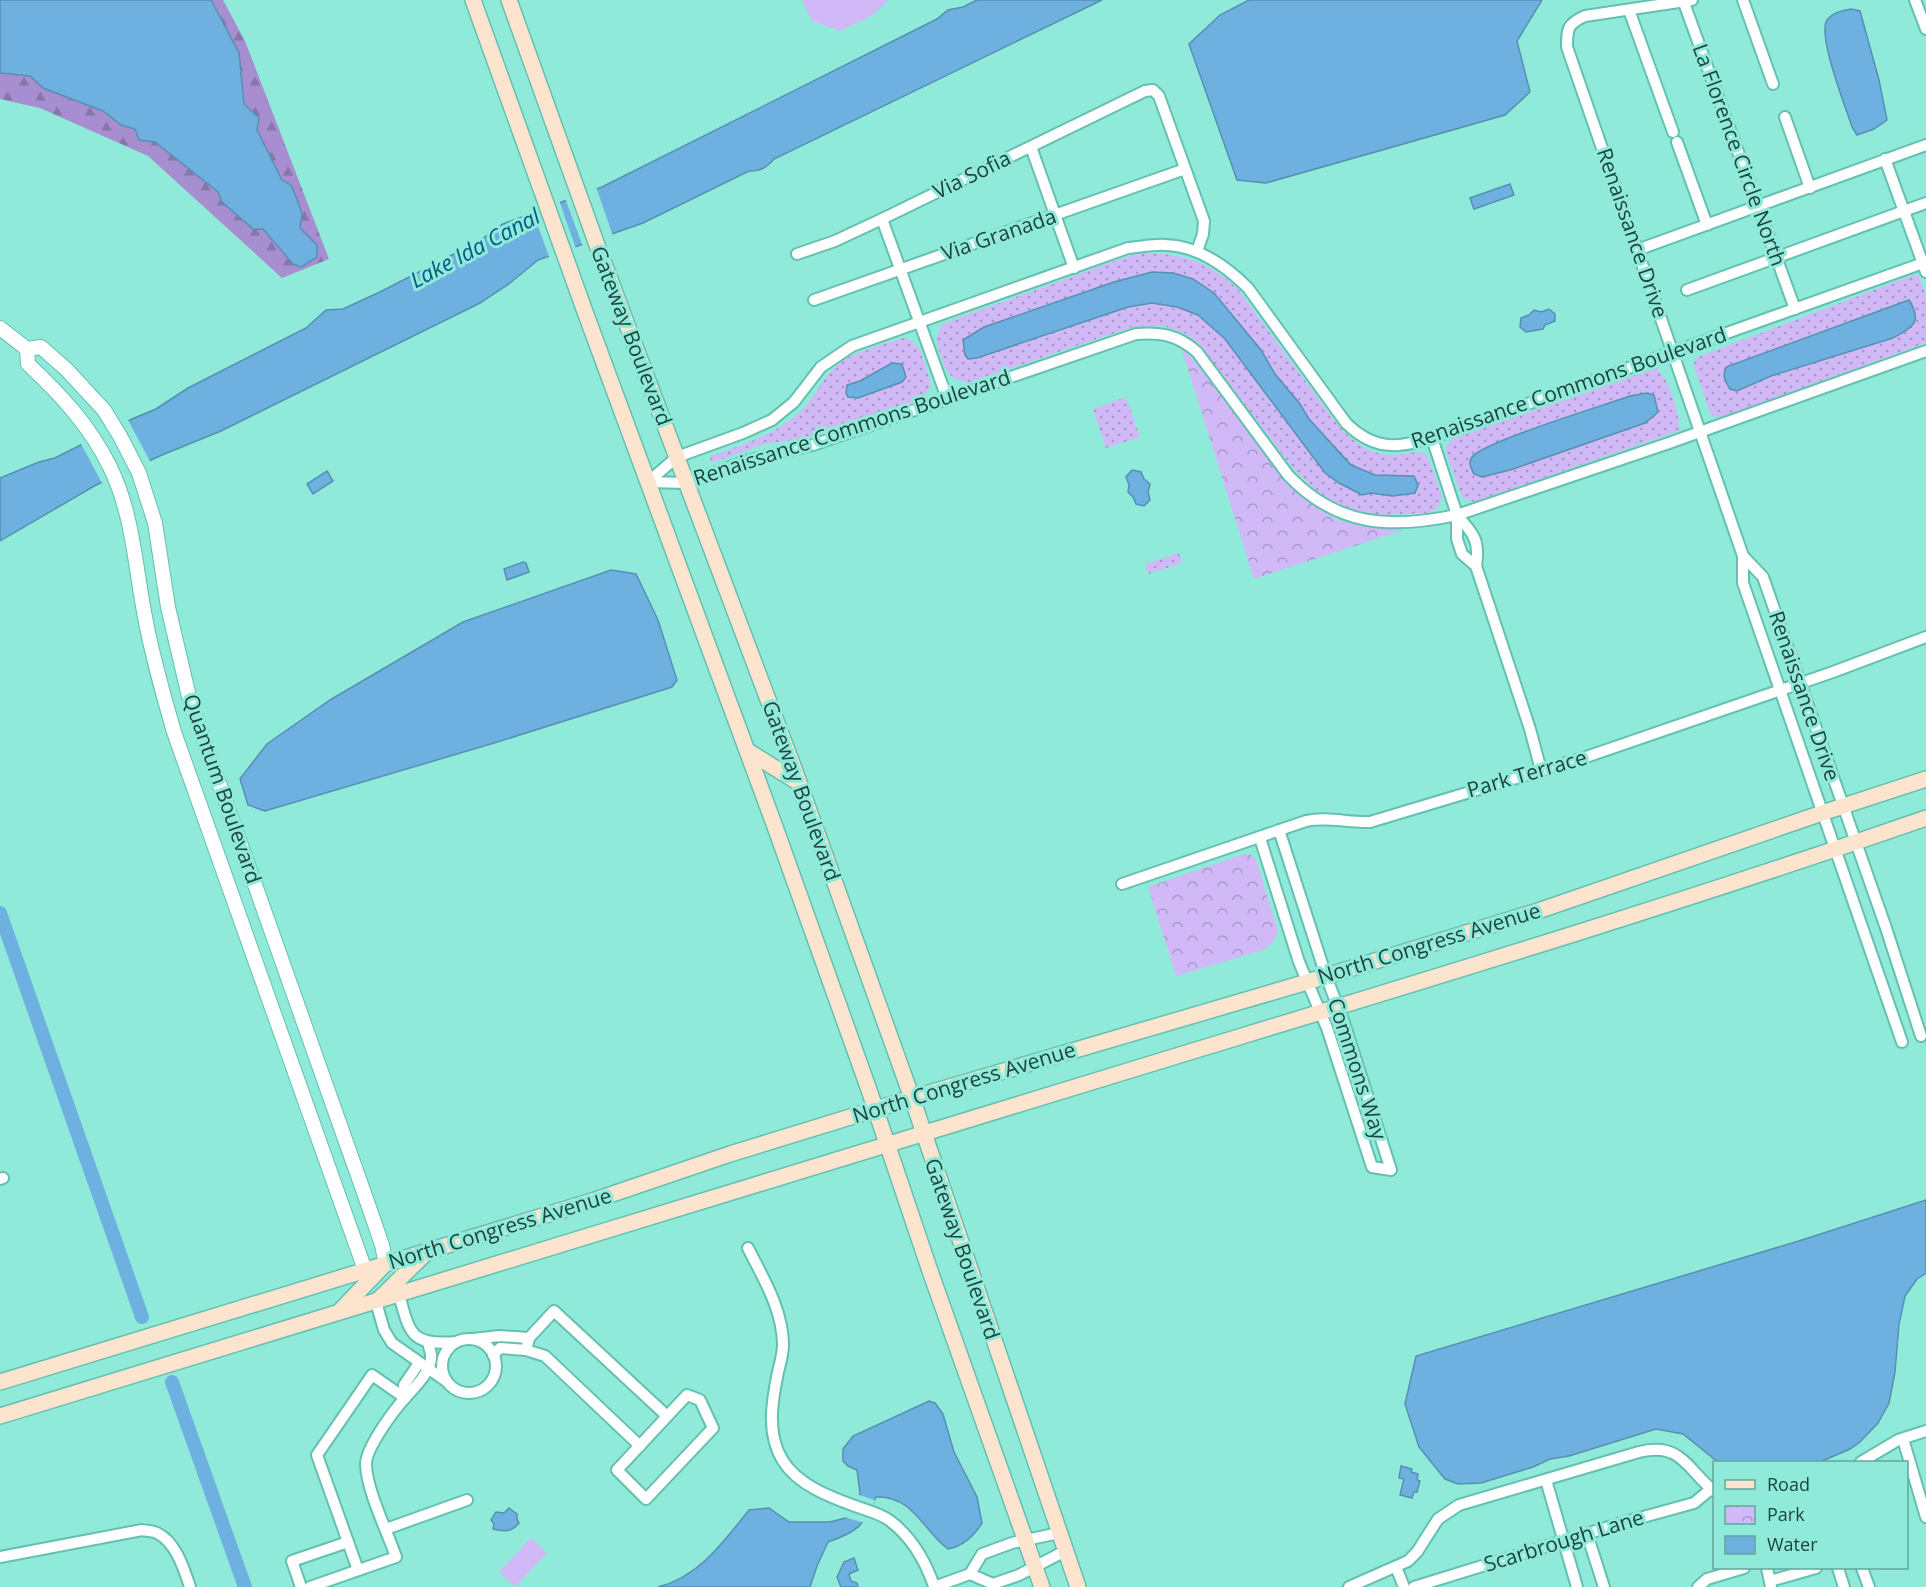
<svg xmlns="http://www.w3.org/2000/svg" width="1926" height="1587" font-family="'Open Sans',sans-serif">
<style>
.grass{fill:url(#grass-dots);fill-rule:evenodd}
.forest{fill:url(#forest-firs)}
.park{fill:url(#park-crowns)}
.pitch{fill:#d0b9f6}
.water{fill:#6eb1e1;stroke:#5690b0;stroke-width:1.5}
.pier{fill:#8feada}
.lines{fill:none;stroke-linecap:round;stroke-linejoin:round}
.canal{stroke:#6eb1e1;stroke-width:14}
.minor-casing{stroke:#64c0b0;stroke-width:14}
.tertiary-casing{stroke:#64c0b0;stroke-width:16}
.secondary-casing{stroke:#64c0b0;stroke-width:18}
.minor{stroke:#fff;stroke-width:10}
.tertiary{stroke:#fff;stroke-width:14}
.secondary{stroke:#fce4ce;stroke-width:15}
.labels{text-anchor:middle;stroke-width:6;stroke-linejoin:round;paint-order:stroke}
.street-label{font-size:21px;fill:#1d443d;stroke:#8feada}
.water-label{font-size:22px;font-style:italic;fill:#055987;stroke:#8feada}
</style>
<defs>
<pattern id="grass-dots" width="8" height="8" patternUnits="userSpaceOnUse" patternTransform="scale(1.5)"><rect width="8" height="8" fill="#d0b9f6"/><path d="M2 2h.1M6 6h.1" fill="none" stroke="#a898c8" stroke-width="1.8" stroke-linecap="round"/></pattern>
<pattern id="forest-firs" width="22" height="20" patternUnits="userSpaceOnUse" patternTransform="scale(1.5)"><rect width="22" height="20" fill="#a78ed0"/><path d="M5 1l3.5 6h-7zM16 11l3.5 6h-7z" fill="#8776aa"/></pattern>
<pattern id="park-crowns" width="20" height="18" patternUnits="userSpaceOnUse" patternTransform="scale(1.5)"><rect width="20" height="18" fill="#d0b9f6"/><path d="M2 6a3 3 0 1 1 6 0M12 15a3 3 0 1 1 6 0" fill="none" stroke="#a898c8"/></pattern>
</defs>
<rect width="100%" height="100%" fill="#8feada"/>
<g class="grass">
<path d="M1153 253C1187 255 1211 264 1237 288L1334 420C1349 439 1368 455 1394 455 1405 455 1416 449 1427 455L1442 496 1438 508 1428 513 1382 515 1352 510 1318 493 1292 467 1198 343 1186 334 1164 326 1132 327 970 382C946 384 941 358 936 339L942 324 1120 259 1137 254ZM1152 272 1173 273 1193 279 1214 293 1261 350 1275 374 1300 404 1309 419 1351 465 1375 475H1408L1416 478 1418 489 1408 495 1393 496 1371 493 1362 495 1339 483 1318 464 1225 339 1198 315 1177 307 1152 303 1128 307 977 358 984 327 1114 282Z"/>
<path d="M1913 275 1919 276 1926 296V343L1721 417 1711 416 1694 366V362L1698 357ZM1898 303 1771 376 1737 391 1726 367Z"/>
<path d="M901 338 909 339 920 349 930 380V387L922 399 805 438 765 444 714 462 710 461 711 456C744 444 778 434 804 408 817 393 825 374 841 362 856 351 883 345 901 338ZM892 363 902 367 905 375 902 382 853 399 851 383 860 381Z"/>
<path d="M1655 368H1659L1658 371C1669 377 1679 414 1679 426L1681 427 1678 431 1474 502 1462 497 1446 453 1447 445 1452 439ZM1658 412 1645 423 1510 470 1482 477 1474 474 1470 466 1506 439 1543 426Z"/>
<path d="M1126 397 1140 437 1106 448 1093 409Z"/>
<path d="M1179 553 1182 563 1149 574 1145 564Z"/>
</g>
<path class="forest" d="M211 0H223L245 41 329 259 282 278 148 156 40 108 0 99V73L30 76 43 88 103 111 121 125 135 129 139 140 155 142 218 192 222 202 263 229 293 264 302 214 291 185 282 180 257 130 259 118 244 104 239 53Z"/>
<g class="park">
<path d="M1181 347 1195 362 1287 483 1313 505 1337 520 1366 527 1403 530 1254 579Z"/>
<path d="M1244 854 1251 855 1256 859 1278 931C1276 940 1271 945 1263 950L1176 976 1148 887Z"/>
</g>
<g class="pitch">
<path d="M802 0H889L873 15 840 31 812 21Z"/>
<path d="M531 1538 547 1553 515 1587 499 1572Z"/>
</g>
<g class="water">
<path d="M0 0H211L239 53 244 104 259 118 257 130 282 180 291 185 297 199 302 214 300 228 317 245V257L301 267 293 264 263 229H253L222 202 218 192 155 142 139 140 135 129 121 125 103 111 43 88 30 76 0 73Z"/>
<path d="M977 0H1102L774 159C766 168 761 171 749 171L643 223 538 260 510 283 480 303 221 431 162 455 96 485 0 541V478L39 462 55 458 132 419 156 409 188 388 306 328 326 310 343 309 380 292 479 241 503 224 602 187 937 19 948 10 963 7Z"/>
<path d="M1249 0H1542L1517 41 1530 92 1505 115 1266 183 1237 180 1189 44 1220 15Z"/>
<path d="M1851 9 1860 11 1879 80 1887 120 1874 129 1857 135 1852 127C1846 108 1817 35 1827 20 1833 12 1841 11 1851 9Z"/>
<path d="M1510 184 1514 195 1474 209 1470 198Z"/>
<path d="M1152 272 1173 273 1193 279 1214 293 1261 350 1275 374 1300 404 1309 419 1351 465 1375 475 1414 476 1418 485 1415 493 1393 496 1371 493 1362 495 1339 483 1325 473 1225 339 1198 315 1177 307 1152 303 1128 307 977 358 968 359 965 355 963 340 984 327 1114 282Z"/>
<path d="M1909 300C1923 322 1913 327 1893 338L1771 376 1737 391 1730 389C1725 381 1722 376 1726 367Z"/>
<path d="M1549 309 1555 314V321L1545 325 1543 329 1526 332 1520 327 1521 318 1529 315 1534 310 1541 312Z"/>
<path d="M892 363 902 364 906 377 902 382 858 398 848 397 846 393 847 385 860 381Z"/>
<path d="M1647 393 1654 395 1658 412 1645 423 1510 470 1482 477 1474 474C1471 468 1468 463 1472 457 1483 442 1605 405 1630 396Z"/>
<path d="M1132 470 1141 472 1144 479 1150 484 1148 492 1150 500 1144 506 1136 504 1133 497 1128 492 1129 485 1126 477Z"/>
<path d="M327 471 333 481 313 494 307 484Z"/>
<path d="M523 562 526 563 529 572 507 580 504 569Z"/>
<path d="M611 570 636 574 658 620 677 680 672 687 494 743 265 811 248 805 240 779 267 744 330 700 463 622Z"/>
<path d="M1926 1200V1273L1917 1279 1905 1296 1899 1324 1895 1372 1889 1403 1878 1423 1860 1442 1850 1449 1820 1462H1718L1683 1434 1656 1429 1569 1456 1550 1459 1533 1467 1481 1483 1458 1484 1445 1479 1419 1447 1405 1404 1416 1356 1802 1240Z"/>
<path d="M929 1401 935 1403 943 1414 954 1452 977 1497 982 1523C974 1536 964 1546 948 1549 924 1532 913 1495 876 1497 862 1527 859 1531 828 1542L817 1566 810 1587H658C699 1577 724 1541 749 1510L769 1508 789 1522H830L849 1517 860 1493 857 1470 848 1466 843 1461V1449L853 1436Z"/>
<path d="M1401 1466 1412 1469 1411 1472 1418 1474 1417 1480 1420 1481 1417 1492H1414L1412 1498 1400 1495 1404 1479 1399 1478Z"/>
<path d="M509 1508 517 1514V1519L519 1523C512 1532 504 1532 493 1529L494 1524 491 1520 496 1512 504 1513Z"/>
<path d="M854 1558 858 1570 849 1574 851 1581 857 1583 858 1587H841L837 1577 844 1562Z"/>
</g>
<g class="pier">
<path d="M596 187 613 236 583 247 565 198Z"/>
<path d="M559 200 576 249 550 259 532 210Z"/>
<path d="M127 418 151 463 103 485 80 442Z"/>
<path d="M856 1494 875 1500 865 1523 844 1517 847 1515Z"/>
</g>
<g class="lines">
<g class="canal">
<path d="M0 913 142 1317"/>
<path d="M172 1382 245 1587"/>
</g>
<g class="minor-casing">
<g id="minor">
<path d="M1683 0 1795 309"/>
<path d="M1692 0 1585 16C1567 24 1567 29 1567 47L1743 556V583L1902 1042"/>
<path d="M1743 0 1773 84"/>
<path d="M1915 0 1926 29"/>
<path d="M1629 10 1673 132"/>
<path d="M1785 117 1810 188"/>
<path d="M1677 142 1707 225"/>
<path d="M1031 147 1074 268"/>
<path d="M1885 159 1926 272"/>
<path d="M882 219 947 398"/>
<path d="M1637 250 1926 145"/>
<path d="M797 254 835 241 882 219 1145 91 1153 90 1159 96 1204 221 1203 234 1197 251"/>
<path d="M1687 290 1926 203"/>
<path d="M814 300 1185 169"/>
<path d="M1432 438 1457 515V539L1462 554 1476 566"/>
<path d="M648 482 677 457 743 433 772 420 794 402 821 367 852 346 1128 248C1140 247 1154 244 1166 245 1199 246 1226 266 1248 288L1346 423C1380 457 1408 445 1449 432L1926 262"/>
<path d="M648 482 687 483 746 461 813 445 1136 334C1161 332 1178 335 1197 352L1288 475C1337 527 1391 529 1457 515L1669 443 1926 351"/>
<path d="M1457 515C1474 534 1480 541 1476 566L1530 729 1541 770"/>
<path d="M1743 556 1763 577 1886 928 1921 1036"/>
<path d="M1260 838 1299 962 1327 1028 1372 1167 1391 1170 1344 1023 1326 976 1279 830"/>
<path d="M1122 884 1306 821C1327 816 1348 823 1370 822L1583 758 1833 672 1926 637"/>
<path d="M0 1179 3 1178"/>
<path d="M748 1248C763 1278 783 1310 783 1345 783 1354 780 1364 778 1372 772 1401 766 1434 783 1461 798 1485 830 1497 855 1506 866 1510 879 1513 889 1520 912 1537 925 1560 934 1586"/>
<path d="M399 1295C410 1333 410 1346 456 1342"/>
<path d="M376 1302 384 1330 392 1343 446 1381"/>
<path d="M473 1339 499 1336 529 1338"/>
<circle cx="469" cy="1366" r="27"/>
<path d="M526 1350 529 1338 554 1311 667 1416"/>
<path d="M493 1355 500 1348 526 1350 545 1356 640 1446"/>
<path d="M687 1395 700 1400 713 1428 646 1499 617 1470Z"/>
<path d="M405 1398 404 1385 419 1363"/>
<path d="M1903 1439 1926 1517"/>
<path d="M1861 1462 1898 1440 1926 1431"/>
<path d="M1546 1480 1577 1587"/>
<path d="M386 1529 467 1500"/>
<path d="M1587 1534 1604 1587"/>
<path d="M348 1542 358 1570"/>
<path d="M0 1557 142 1530C147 1531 153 1531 157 1533 176 1542 184 1569 190 1587"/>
<path d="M1396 1567 1404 1587"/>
<path d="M1767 1568 1771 1587"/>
<path d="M1838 1568 1844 1587"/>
<path d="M1862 1568 1869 1587"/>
<path d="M970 1574 993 1584 1019 1575 1065 1551"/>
<path d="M1770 1581 1816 1568"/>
<path d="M301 1587 292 1561 348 1542 317 1455 372 1375 405 1398"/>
<path d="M310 1587 396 1557C387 1531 367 1491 366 1465 365 1449 394 1410 405 1398 414 1388 432 1371 431 1356 431 1352 429 1347 428 1343"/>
<path d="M934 1587 970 1574 982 1554 1012 1543 1059 1533"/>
<path d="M1349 1587 1408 1561 1417 1552 1438 1519 1459 1505 1639 1452C1682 1441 1688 1471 1714 1491"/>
<path d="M1414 1587 1625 1522 1694 1503 1711 1489"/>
<path d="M1698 1587 1707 1579 1744 1568"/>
</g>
</g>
<g class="tertiary-casing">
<g id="tertiary">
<path d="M0 328 27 349 28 364C61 395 90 426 110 467 133 514 135 566 145 617 152 656 163 694 174 732L365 1270"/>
<path d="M27 349 41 347 66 369 104 410 120 436 139 473 155 523 168 607 190 701 369 1207 382 1245 386 1264"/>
</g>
</g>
<g class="secondary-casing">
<g id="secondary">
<path d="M473 0 584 309 774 824 868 1087 930 1271 1042 1587"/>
<path d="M509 0 597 245 793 766 912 1098 1078 1587"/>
<path d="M748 751 799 783"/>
<path d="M379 1299 426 1253"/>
<path d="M339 1312 383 1266"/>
<path d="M0 1382 595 1200 730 1154 912 1098 1307 982 1538 911 1822 813 1926 779"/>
<path d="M0 1416C378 1300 756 1185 1134 1069 1399 988 1664 909 1926 818"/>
</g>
</g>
<use href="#minor" class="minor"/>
<use href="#tertiary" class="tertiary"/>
<use href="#secondary" class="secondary"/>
</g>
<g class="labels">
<g class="street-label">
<text transform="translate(1739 155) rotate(70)" y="7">La Florence Circle North</text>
<text transform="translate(972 175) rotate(-26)" y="7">Via Sofia</text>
<text transform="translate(1632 233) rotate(71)" y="7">Renaissance Drive</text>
<text transform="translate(999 235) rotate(-19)" y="7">Via Granada</text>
<text transform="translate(631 336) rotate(69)" y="7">Gateway Boulevard</text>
<text transform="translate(1569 388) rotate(-19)" y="7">Renaissance Commons Boulevard</text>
<text transform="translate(852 428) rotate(-18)" y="7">Renaissance Commons Boulevard</text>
<text transform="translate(1804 696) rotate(71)" y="7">Renaissance Drive</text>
<text transform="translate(1527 774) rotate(-16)" y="7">Park Terrace</text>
<text transform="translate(222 789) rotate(71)" y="7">Quantum Boulevard</text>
<text transform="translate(801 791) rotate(70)" y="7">Gateway Boulevard</text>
<text transform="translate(1429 944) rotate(-17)" y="7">North Congress Avenue</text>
<text transform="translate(1357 1069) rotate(72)" y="7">Commons Way</text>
<text transform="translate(964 1083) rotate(-17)" y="7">North Congress Avenue</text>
<text transform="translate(500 1229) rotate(-17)" y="7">North Congress Avenue</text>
<text transform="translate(962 1249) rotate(71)" y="7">Gateway Boulevard</text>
<text transform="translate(1564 1541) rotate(-17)" y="7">Scarbrough Lane</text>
</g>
<g class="water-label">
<text transform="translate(475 248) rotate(-28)" y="8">Lake Ida Canal</text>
</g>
</g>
<rect x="1713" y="1461" width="195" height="108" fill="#8feada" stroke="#61a89b" stroke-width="1.5"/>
<rect x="1725" y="1480" width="30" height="9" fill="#fce4ce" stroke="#61a89b" stroke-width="1.5"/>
<text x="1767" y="1491" font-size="18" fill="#1d443d">Road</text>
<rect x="1725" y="1506" width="30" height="18" fill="url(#park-crowns)" stroke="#61a89b" stroke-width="1.5"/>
<text x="1767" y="1521" font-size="18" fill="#1d443d">Park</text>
<rect x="1725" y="1536" width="30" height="18" fill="#6eb1e1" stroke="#61a89b" stroke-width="1.5"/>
<text x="1767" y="1551" font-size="18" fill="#1d443d">Water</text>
</svg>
